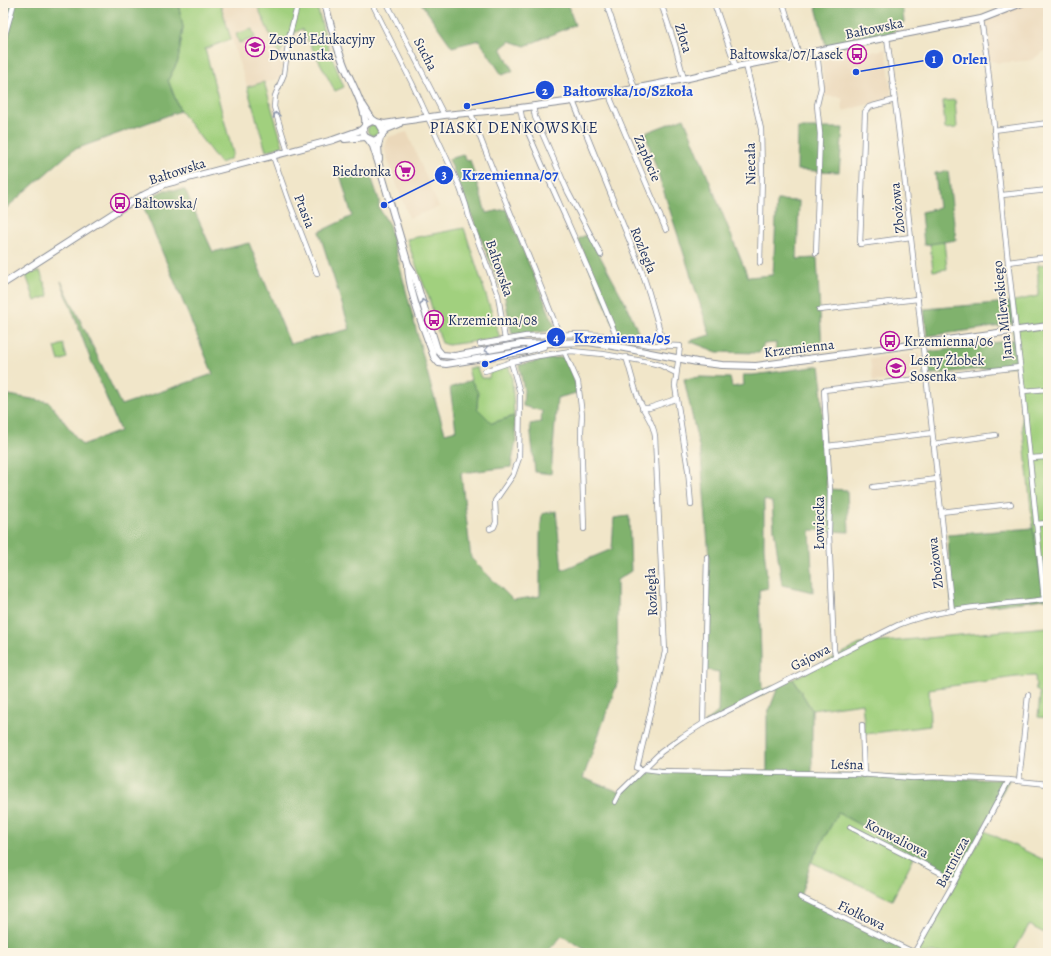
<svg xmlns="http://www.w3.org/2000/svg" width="1051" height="956" font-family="Alegreya,serif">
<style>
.built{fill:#ebd8ba}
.green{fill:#a1d07e;stroke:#5e806e}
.forest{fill:#80b26d;stroke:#4e7066}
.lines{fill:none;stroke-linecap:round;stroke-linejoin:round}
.minor-casing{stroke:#868a94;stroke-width:6}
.secondary-casing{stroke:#868a94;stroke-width:8}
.minor{stroke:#fff;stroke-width:4.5}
.secondary{stroke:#fff;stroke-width:6}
.oneway{stroke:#8d97ae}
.labels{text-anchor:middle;stroke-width:3.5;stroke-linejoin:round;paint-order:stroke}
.street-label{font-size:14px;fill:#1b2f5e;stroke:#fcf5e5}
.poi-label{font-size:14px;fill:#1b2f5e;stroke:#fcf5e5;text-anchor:start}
.quarter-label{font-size:16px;letter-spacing:1px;fill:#1b2f5e;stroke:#fcf5e5}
.leader{fill:none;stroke:#1d4ed8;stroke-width:1.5}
.callout-dot{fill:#1d4ed8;stroke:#fcf5e5;stroke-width:1.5}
.mark-label{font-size:12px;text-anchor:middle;font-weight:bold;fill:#fff}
.callout-label{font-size:15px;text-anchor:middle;font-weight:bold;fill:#1d4ed8;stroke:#fcf5e5;stroke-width:3.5;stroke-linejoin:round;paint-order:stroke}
</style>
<rect width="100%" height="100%" fill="#fcf5e5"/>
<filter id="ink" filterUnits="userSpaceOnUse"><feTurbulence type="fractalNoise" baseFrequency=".025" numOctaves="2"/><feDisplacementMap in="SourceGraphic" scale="8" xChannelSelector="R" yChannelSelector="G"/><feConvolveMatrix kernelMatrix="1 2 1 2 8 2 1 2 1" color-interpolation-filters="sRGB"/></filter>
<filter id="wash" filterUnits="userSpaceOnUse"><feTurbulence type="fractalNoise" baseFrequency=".012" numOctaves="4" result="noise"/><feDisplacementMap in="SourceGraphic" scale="16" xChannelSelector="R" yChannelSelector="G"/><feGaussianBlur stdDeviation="0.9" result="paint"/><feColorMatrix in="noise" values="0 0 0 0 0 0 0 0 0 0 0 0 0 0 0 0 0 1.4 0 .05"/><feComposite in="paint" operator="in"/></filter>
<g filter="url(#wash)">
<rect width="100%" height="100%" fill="#f1e6c9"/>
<g class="built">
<path d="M220 3H256L283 65 280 78 247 87Z"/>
<path d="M1022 3H1044L1046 50 1032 60 999 63 987 59 981 19Z"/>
<path d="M886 49 892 98 843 111 842 97 824 96 822 61Z"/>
<path d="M407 132 439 207 409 218 384 149 388 137Z"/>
<path d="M919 353 920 376 873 382 870 359Z"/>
</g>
<g class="green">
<path d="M178 3H220L231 39 205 49 233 153 230 159 220 163 180 111 168 80 178 61 183 27Z"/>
<path d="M256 3H316L329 50 344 87 335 91 302 29C288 35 286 42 279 55Z"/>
<path d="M252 29 255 38 239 43 236 34Z"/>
<path d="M264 82 283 146 266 151 247 87Z"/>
<path d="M955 100 957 128 945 129 943 101Z"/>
<circle cx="373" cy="130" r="5.5"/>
<path d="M464 228 500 338 448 345 442 343C436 329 434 313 429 298 421 278 413 259 407 239Z"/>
<path d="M944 242 947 269 933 271 930 243Z"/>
<path d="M1048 264V599H1044L1033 528 1010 302 1038 296V265Z"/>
<path d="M40 271 49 296 35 301 26 275Z"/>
<path d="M63 344 67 358 59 361 55 347Z"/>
<path d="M508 365 512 377 514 416 492 423 477 408 478 393 471 380 468 368H477L481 378H489L490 372Z"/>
<path d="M1048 627V718L1038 717 1040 693 1036 690 1035 676 1016 677 929 689 930 726 865 734 862 703 812 710 793 679 860 644Z"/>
<path d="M838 813 915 855 892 900 811 862Z"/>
<path d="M985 831 1048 862V908L1045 913 1048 915V935L1029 925 1013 953H916Z"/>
</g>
<g class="forest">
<path d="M3 3H178L183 27 178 61 168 80 180 111 73 150 4 210Z"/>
<path d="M421 3H567L575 25 525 46 510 41 501 48 513 71 502 75 479 40 452 47Z"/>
<path d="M815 3H902L904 22 887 37 827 50Z"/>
<path d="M684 118 748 277 773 275 777 200 799 201 797 259 817 258 822 349 775 355 776 343 764 344 759 353 717 352 689 341 710 335 645 133Z"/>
<path d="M798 128H843L839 172 797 170Z"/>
<path d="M463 155 467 161 470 160 486 213 506 209 556 329 555 331 512 334 505 298 449 159Z"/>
<path d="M369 170 379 200V208L389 225 430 383 445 433 456 430 450 388 471 380 478 393 477 408 492 423 514 416 516 440 511 467 461 473 471 558 513 600 540 596V535L542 514 556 511 562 570 612 549 614 518 629 516 631 571 617 580 618 681 583 778 620 792 645 770 767 772V716L778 687 703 724 718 712 719 672 706 670 709 557 701 456 684 379 700 377 730 378 732 387 744 385 743 375H753L820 366 823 388H821L827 489 847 490 849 532 810 530 813 592 782 585 774 529 772 502 764 500V547L768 588 759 590 762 690 793 679 812 710V774L1009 780 955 880 915 855 838 813 811 862 800 897 914 953H591L562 936 546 953H3V394L49 402 82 445 120 431 88 353 61 281 121 405 213 374 141 201 165 190H185L213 252 249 243 290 344 350 329 319 232 352 216 340 174Z"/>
<path d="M948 171 956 240 924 245 921 212 939 208 935 173Z"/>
<path d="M588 234 628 308 641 339 618 335 578 239Z"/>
<path d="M1010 302 1011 323 1009 325 927 336 924 309Z"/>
<path d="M1013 340 1017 366 931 374 927 369 928 352 951 349 957 350 971 346Z"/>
<path d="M564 357 576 385V393L557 398 551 474 535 472 530 424 541 422 542 411 523 406 524 390 519 365 552 358Z"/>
<path d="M1033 528 1044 599 952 611 948 535Z"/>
</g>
</g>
<g filter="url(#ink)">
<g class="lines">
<g class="minor-casing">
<g id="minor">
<path d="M374 3V7L412 83 459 185 466 205 469 217 498 295 505 340"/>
<path d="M387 3 444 115"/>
<path d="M606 3 635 89"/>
<path d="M661 3 675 45 684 79"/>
<path d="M714 3 736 67"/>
<path d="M783 3 799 55"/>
<path d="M981 19 987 59 1008 262 1023 391 1044 599"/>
<path d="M887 37 904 175 952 611"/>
<path d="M3 42 14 3"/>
<path d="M746 65 761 129 762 174 760 263"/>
<path d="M610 94 611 100 666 230"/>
<path d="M895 100 869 107 865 112 860 244 911 237"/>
<path d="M573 101 641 269 649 293 664 345"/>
<path d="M533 106 535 117 568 192 601 255"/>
<path d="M520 108 522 118C553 192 588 264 617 338"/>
<path d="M471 113C498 188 532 260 559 334"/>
<path d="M994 130 1048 123"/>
<path d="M288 152 274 107 275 96 284 74 289 37 298 3"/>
<path d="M273 156 288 199 317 274"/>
<path d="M1002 195 1048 190"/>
<path d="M816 253 820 134 817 105 821 88 817 52"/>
<path d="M1008 262 1048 257"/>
<path d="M819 310 918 299"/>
<path d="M480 344 526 336 580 334 600 335 649 345 680 346 675 386 688 470 691 505"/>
<path d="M565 353 578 382 582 415 581 431 584 529"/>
<path d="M626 357C631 372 634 388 640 402 646 416 653 421 655 436L665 652 637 768 661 771 859 774 913 778 939 777 1009 780 1048 784"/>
<path d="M485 371 511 362 538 356 571 351 603 354 648 362 660 365 676 373"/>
<path d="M1023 391 1048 389"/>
<path d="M642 408H649L676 399"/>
<path d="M933 444 996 435"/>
<path d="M827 446 932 433"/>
<path d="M1030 458 1048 457"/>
<path d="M873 487 937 479"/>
<path d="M941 512 1011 504"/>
<path d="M1036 524 1048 523"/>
<path d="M490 529 494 527 496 522 495 501 513 475 519 458 520 393 511 362"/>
<path d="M836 657 834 650 829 534 830 491 824 390 1020 367"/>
<path d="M703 724 707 557"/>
<path d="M862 725 864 775"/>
<path d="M1019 781 1028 695"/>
<path d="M615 802 620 792 661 752 682 737 707 721 898 625C941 607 1001 605 1048 599"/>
<path d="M850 827 955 880"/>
<path d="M800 897 915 953"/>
<path d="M914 953 952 886 1009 780"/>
</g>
</g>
<g class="secondary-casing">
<g id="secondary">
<path d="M325 3C330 24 336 45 344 65 349 78 368 112 365 125"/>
<path d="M363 105 372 119 375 121"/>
<path d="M379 123 383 130 382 136 374 141 365 137 363 131 365 125 372 121 384 124 444 115 520 108 573 101 684 79 736 67 981 19 1022 3"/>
<path d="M383 133 387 129 399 124"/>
<path d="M345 139 365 137"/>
<path d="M368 139 373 146 379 165 408 264 413 272 437 349 442 355 455 356 521 344 588 342 619 347 697 362 722 365 756 366 1048 326"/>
<path d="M379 159 378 146 380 138"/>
<path d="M408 265C408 291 425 331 434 357L439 363 446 364 526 351 544 346"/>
<path d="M3 284 123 207 145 194 165 184 333 140 361 130 363 128"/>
</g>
</g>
<use href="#minor" class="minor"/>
<use href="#secondary" class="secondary"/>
</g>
<defs><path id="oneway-chevron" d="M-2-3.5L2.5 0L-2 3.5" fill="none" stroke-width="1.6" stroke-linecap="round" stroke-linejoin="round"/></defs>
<g class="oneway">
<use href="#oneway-chevron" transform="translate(276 115) rotate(-108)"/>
<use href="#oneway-chevron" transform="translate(423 302) rotate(-108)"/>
<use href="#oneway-chevron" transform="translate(487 350) rotate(171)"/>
</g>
</g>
<defs>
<g id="school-ring" transform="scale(1)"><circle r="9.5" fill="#fcf5e5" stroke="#b5179e" stroke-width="1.5"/><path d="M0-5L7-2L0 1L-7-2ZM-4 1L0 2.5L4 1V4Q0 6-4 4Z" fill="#b5179e"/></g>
<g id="bus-ring" transform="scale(1)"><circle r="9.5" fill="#fcf5e5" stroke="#b5179e" stroke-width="1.5"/><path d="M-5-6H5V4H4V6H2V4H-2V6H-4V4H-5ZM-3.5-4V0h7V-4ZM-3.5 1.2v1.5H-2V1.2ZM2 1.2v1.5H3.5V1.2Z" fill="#b5179e"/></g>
<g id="supermarket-ring" transform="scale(1)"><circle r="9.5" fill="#fcf5e5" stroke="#b5179e" stroke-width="1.5"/><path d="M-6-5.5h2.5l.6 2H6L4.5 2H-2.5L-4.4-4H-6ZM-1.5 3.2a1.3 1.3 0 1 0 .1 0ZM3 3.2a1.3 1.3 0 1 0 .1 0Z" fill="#b5179e"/></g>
</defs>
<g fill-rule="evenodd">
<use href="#school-ring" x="255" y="47"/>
<use href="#bus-ring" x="857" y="54"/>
<use href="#supermarket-ring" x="405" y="171"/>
<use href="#bus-ring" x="120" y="203"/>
<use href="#bus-ring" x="434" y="320"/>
<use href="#bus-ring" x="890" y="341"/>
<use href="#school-ring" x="896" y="368"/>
</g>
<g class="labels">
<g class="street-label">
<text transform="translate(874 28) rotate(-12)" y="5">Bałtowska</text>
<text transform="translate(684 38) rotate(73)" y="5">Złota</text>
<text transform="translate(426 54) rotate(63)" y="5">Sucha</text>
<text transform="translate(648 158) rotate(67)" y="5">Zapłocie</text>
<text transform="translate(750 164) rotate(-91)" y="5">Niecała</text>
<text transform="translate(177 171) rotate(-18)" y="5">Bałtowska</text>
<text transform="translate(897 208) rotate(-96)" y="5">Zbożowa</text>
<text transform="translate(305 211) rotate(69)" y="5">Ptasia</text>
<text transform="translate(644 250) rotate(68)" y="5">Rozległa</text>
<text transform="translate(500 268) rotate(71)" y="5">Bałtowska</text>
<text transform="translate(1002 310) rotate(-96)" y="5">Jana Milewskiego</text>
<text transform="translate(799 348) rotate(-7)" y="5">Krzemienna</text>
<text transform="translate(819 523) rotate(-90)" y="5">Łowiecka</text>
<text transform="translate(935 563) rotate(-97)" y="5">Zbożowa</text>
<text transform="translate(651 592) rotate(-93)" y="5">Rozległa</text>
<text transform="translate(810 657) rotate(-27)" y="5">Gajowa</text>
<text transform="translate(847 764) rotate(1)" y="5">Leśna</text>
<text transform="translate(897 838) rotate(27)" y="5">Konwaliowa</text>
<text transform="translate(952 862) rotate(-62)" y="5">Bartnicza</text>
<text transform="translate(862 915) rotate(26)" y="5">Fiołkowa</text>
</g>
<g class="poi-label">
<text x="269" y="44">Zespół Edukacyjny<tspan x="269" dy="16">Dwunastka</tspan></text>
<text x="843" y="59" text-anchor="end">Bałtowska/07/Lasek</text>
<text x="391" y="176" text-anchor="end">Biedronka</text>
<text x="134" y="208">Bałtowska/</text>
<text x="448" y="325">Krzemienna/08</text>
<text x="904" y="346">Krzemienna/06</text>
<text x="910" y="365">Leśny Żłobek<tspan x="910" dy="16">Sosenka</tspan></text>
</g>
<g class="quarter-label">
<text x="514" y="133">PIASKI DENKOWSKIE</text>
</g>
</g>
<path class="leader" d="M856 72L934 59M467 106L545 90M384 205L444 175M485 364L556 337"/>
<g class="callout-dot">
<circle cx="856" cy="72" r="4"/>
<circle cx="467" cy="106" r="4"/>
<circle cx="384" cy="205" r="4"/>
<circle cx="485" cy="364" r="4"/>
<circle cx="934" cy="59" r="10"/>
<circle cx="545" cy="90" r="10"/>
<circle cx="444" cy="175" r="10"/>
<circle cx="556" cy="337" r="10"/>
</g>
<g class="mark-label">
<text x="934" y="63">1</text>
<text x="545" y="95">2</text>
<text x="444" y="179">3</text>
<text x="556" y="342">4</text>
</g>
<g class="callout-label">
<text x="970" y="64">Orlen</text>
<text x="628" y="96">Bałtowska/10/Szkoła</text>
<text x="510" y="180">Krzemienna/07</text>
<text x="622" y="343">Krzemienna/05</text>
</g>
<rect width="1051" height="956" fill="none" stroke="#fcf5e5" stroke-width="16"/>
</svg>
